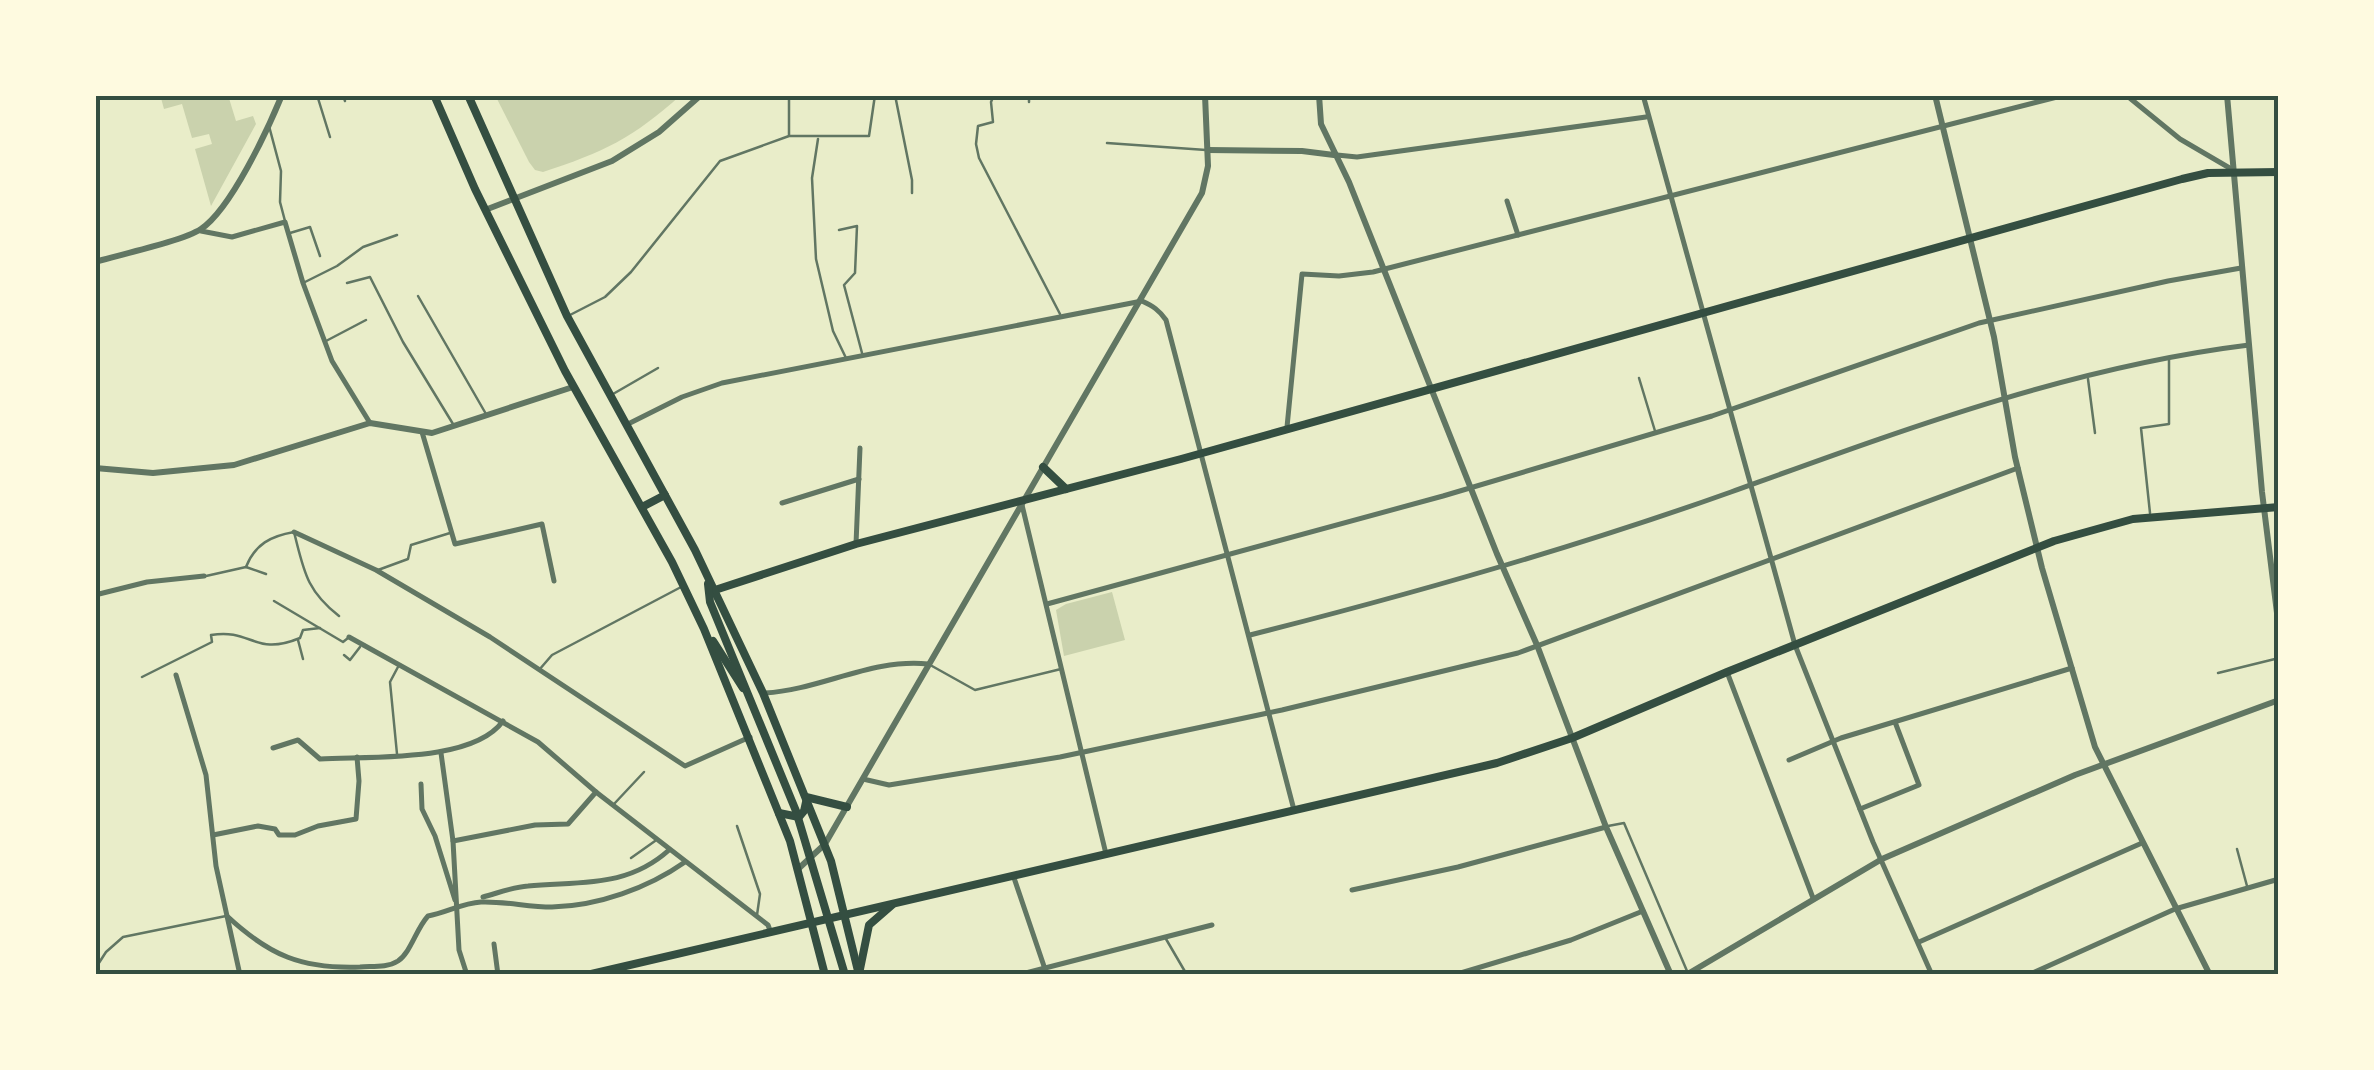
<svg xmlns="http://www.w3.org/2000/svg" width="2374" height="1070" font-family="Literata,serif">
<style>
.green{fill:#cad2ad}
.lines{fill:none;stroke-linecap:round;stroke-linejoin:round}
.service{stroke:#617663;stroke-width:2.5}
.minor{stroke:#617663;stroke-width:5}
.tertiary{stroke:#617663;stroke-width:6}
.secondary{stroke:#344e41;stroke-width:8}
.primary{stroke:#344e41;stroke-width:8}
.neatline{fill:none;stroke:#344e41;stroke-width:4}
</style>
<rect width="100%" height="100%" fill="#e9edc9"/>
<g class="green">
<path d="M171 95H228L236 121 253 116 256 124 211 206 195 149 212 144 209 134 192 138 182 104 164 109 161 98Z"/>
<path d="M495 95H681C633 138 604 152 543 172L535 170 529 162Z"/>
<path d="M1112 592 1125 640 1064 656 1056 610 1066 604Z"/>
</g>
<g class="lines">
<g class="service">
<path d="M317 95 330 137"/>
<path d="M343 95 345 101"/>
<path d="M789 95V135"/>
<path d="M895 95 912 180V193"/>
<path d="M994 95 991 102 993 122 978 126 976 144 979 158 1060 314"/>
<path d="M1029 95V102"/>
<path d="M1141 98V95"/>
<path d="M269 126 281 171 280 202 285 221"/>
<path d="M818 139 812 178 816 259 833 331 846 358"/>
<path d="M1107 143 1206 150"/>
<path d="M839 230 857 226 855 273 844 285 862 353"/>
<path d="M290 233 310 227 320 256"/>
<path d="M305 282 337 266 363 247 397 235"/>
<path d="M347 283 370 277 403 342 453 424"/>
<path d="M418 296 486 414"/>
<path d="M568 316 605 297 631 272 720 161 789 136H869L875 95"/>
<path d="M326 341 366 320"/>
<path d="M1639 378 1655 431"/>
<path d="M2088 379 2095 433"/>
<path d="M613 394 658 368"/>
<path d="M2150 513 2141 428 2169 424V360"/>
<path d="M246 567C255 544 271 536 294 532 304 571 306 590 339 616"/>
<path d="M378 570 408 559 411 545 450 533"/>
<path d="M206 576 246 567 266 574"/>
<path d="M274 601 343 642 348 638"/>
<path d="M298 640 303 659"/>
<path d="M344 655 350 660 360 647"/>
<path d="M932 666 975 690 1061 669"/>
<path d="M539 670 552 655 683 586"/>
<path d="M2218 673 2279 658"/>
<path d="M142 677 212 642 211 635C252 628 254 657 300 638L303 630 320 628"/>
<path d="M397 754 390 682 399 665"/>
<path d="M614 804 644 772"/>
<path d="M737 826 760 894 757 915"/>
<path d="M1608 826 1624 823 1687 971"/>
<path d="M2237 849 2247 886"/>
<path d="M631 858 655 841"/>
<path d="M1166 939 1187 975"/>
<path d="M95 969 106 952 123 937 226 916"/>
<path d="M95 971V975"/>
</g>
<g class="minor">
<path d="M1643 95 1795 645 1873 842 1932 975"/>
<path d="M2126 95 2180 139 2233 170"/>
<path d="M1337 155 1357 157 1646 117"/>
<path d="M1507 201 1518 235"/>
<path d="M201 231 232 237 285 222 303 283 332 361 370 423"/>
<path d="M628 424 682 397 722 383 1142 301C1153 306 1159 310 1166 320L1294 810"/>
<path d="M1287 427 1302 274 1339 276 1373 272 2065 95"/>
<path d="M422 432 455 544 542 524 554 581"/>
<path d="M782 503 859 479"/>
<path d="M1022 505 1106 854"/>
<path d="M294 532 376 570 490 637 685 766 750 737"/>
<path d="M856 544 860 448"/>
<path d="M95 595 147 582 204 576"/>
<path d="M1047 604 1443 496 1712 416 1979 323 2168 281 2241 268"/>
<path d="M1250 635C1412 594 1574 548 1731 492 1900 431 2070 367 2249 345"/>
<path d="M349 637 538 742 596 792 768 925 771 933"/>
<path d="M1727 672 1813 898"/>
<path d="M176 675 206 775 216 866 240 975"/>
<path d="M765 693C820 690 872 658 928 664"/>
<path d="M273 748 298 740 320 759C369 756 473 763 503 721"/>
<path d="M441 753 453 841 459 950 467 975"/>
<path d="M1789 760 1841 738 2072 668"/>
<path d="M863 779 889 785 1060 757 1282 710 1518 653 2018 468"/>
<path d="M421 784 422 809 435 836 455 900"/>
<path d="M1860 809 1919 785 1895 722"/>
<path d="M213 835 258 826 275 829 279 835H295L318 826 356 819 359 781 357 757"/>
<path d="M453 841 535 825 568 824 596 792"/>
<path d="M1013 875 1047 975"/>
<path d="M1352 890 1458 867 1606 827"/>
<path d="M483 897C498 893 513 887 528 886 581 881 627 888 669 850"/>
<path d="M227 916C270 956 302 969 360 967 372 966 387 968 398 961 411 952 416 929 428 916 446 913 462 903 481 902 504 901 528 907 552 907 598 906 648 888 685 862"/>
<path d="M1919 942 2142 843"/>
<path d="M494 944 498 975"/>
<path d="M1018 975 1212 925"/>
<path d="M1454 975 1571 940 1643 911"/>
<path d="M2028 975 2175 909 2279 879"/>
</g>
<g class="tertiary">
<path d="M1319 95 1321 124 1349 182 1497 554 1537 645 1606 827 1671 975"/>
<path d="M1935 95 1994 337 2015 457 2042 568 2095 747 2210 975"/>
<path d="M2227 95 2262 492 2279 629"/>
<path d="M1208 150 1302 151 1334 155"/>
<path d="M485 210 612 161 659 132 701 95"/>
<path d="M95 262C118 255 183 241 201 229 231 209 268 129 282 95"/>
<path d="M95 468 153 473 234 465 370 423 432 433 573 387"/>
<path d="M797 870 825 844 1202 193 1208 166 1205 95"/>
<path d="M1686 975 1882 859 2075 775 2279 700"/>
</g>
<g class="secondary">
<path d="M1043 467 1066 489"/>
<path d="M715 590 856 544 1181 459 2182 179 2208 173 2279 172"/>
<path d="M859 974 869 925 892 905"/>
<path d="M587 975 1497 763 1572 738 1727 672 2054 541 2133 519 2279 507"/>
</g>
<g class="primary">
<path d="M434 95 475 189 565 371 672 562 704 629 790 841 825 975"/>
<path d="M468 95 567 316 695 550 763 693 831 861 859 975"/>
<path d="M642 507 665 495"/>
<path d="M708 584 710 602 796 811 845 975"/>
<path d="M713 641 743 688"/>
<path d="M806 797 847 807"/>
<path d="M779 813 799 817 804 811 806 802"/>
</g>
</g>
<rect width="2374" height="1070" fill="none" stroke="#fefae0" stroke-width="195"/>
<rect x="98" y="98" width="2178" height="874" class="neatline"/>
</svg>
